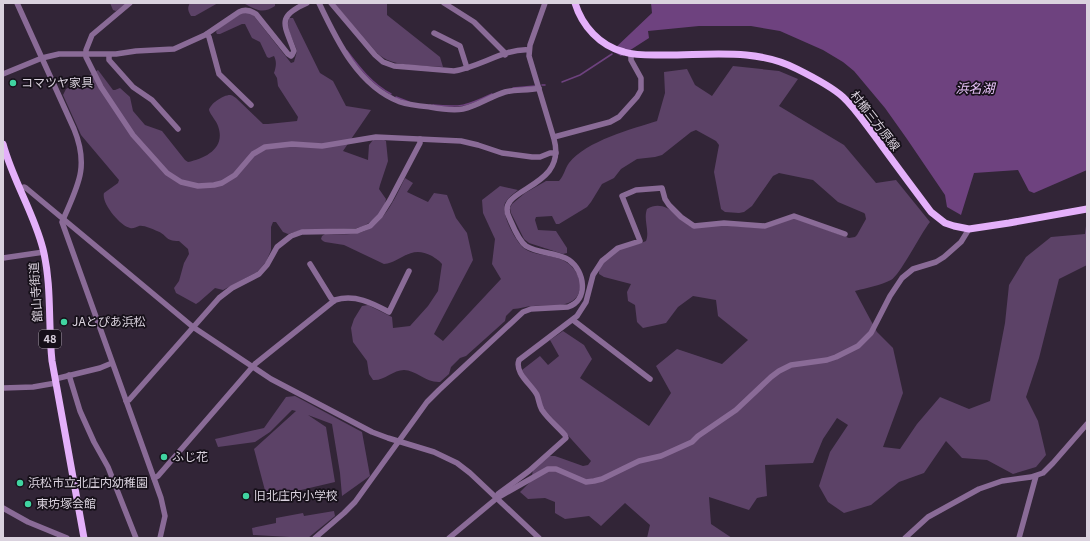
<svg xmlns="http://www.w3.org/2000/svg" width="1090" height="541" font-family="Georgia,'Noto Sans JP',serif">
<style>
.green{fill:#5c4267}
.water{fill:#6e427f}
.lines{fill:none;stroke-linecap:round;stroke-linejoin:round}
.stream{stroke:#6e427f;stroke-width:1.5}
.minor{stroke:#8a6b97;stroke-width:5.5}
.major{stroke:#e4b0fa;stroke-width:7}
.poi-dot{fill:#40d4a1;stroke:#161019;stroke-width:1.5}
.labels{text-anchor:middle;stroke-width:3.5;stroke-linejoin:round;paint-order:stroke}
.shield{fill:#161019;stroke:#9f98a3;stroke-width:1}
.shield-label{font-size:11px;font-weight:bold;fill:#dad2de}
.poi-label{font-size:12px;fill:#dad2de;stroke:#161019;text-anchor:start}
.street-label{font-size:12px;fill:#dad2de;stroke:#161019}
.water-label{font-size:13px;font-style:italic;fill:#e7c2f7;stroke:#161019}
</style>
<rect width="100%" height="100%" fill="#322537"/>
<g class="green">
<path d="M110 3H127L116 11 113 10Z"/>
<path d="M190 3H218L195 16H191C188 11 187 8 190 3Z"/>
<path d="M243 3H275V6C262 15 255 9 243 3Z"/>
<path d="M334 3H387V15L440 57 443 67C423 65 392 68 377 53Z"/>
<path d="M243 12H249L254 16 291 63 294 62 297 51C294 40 285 29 289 18H293L320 73 333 81 346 106 371 110 343 151 368 160 369 145 373 140H384L386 141 388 161 380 185 379 189 386 199C384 213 370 225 357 228L302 230 288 234 283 232 276 222H273L271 227V250L266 262 257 272 223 290 215 288 199 302 196 304 176 293 174 288 179 281 184 263 189 254 188 249 179 241C164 241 168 235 157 231 152 229 144 225 139 226 136 227 133 229 130 228 120 226 101 203 104 193L118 183 119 180 81 135 63 95 66 89 98 70 113 90H115L120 88 130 97 133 111 145 125 162 131 185 160 188 162C206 158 226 148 218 126 216 120 211 116 209 110 210 104 223 95 230 95 232 95 233 96 236 98L263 124H268L297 121 298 117 278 86 277 78 274 73C276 67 277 62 274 56L269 58 267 57 260 42 252 38 245 24H242L220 34H217L216 32 218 29Z"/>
<path d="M733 66 779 71 798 79 779 106 844 145 876 183 896 180 930 222C921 233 900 275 891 280 881 285 867 288 855 291L877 332 893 348 903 393 883 447 900 449 917 424 940 397 969 409 990 401 1005 323 1009 285 1026 257 1051 237 1085 234 1087 218V265L1059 279 1039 358 1026 397 1038 421 1046 455 1036 467 1013 474 987 460 962 458 946 441 924 473 899 482 871 505 844 513 828 502 819 486 830 452 848 425 837 418 823 439 813 463 765 465 767 496 757 498 749 510 709 497 711 524 732 538H647L650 525 625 503 601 526 589 516 565 519 555 513V502L545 498 528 499 520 492 531 481 533 470 549 456H555L583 466 588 465 591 461 545 410 522 370 540 356 548 365 559 356 550 340 563 331 584 345 592 359 580 378 649 426 671 393 656 366 677 349 722 364 748 340 718 316 716 300 693 296 678 307 666 323 643 328 637 322 635 305 628 301 627 292 631 284 604 277 599 274C597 264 614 253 621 249 629 245 638 245 646 241 650 231 643 220 647 209 664 198 679 217 691 227L717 225 766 228 794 218 849 238 855 237 857 235 866 219 865 214 864 213 838 202 813 180 779 173 773 176 752 206 744 212 739 213 725 212 721 209 714 172 719 145 716 141 696 130 691 132 662 155 655 157 637 159 621 169 614 178 602 184 591 202 587 207 559 224H556L552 216 536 217 535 220 538 230 556 231 567 248V253L563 254 529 243 524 239 511 213 510 208 512 204 525 193 546 181H559C565 174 565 168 569 163 586 141 632 129 657 121L665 93 664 72 687 69 695 85 712 96Z"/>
<path d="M405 178 413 183 407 192 428 202 434 193 447 195 456 218 467 233 473 260 434 334 443 341 501 279 492 264 495 239 483 213 482 200 500 186 518 190C513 194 508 198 505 203 501 214 516 243 525 249 538 257 557 254 569 264 575 269 580 277 580 285 580 310 551 305 533 306 526 306 520 309 513 309L506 316 505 321 466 356 460 358 451 367 449 374 440 382C426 383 416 370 404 370 393 370 384 381 373 380L369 374 367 361 353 342 351 328 354 319 362 306 368 305 392 317 393 328 410 326 428 306 438 291 442 264C439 260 436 259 432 256 410 244 402 262 384 264L344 245 325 242 323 241 321 239 322 236 325 234C336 234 348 235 359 233 383 227 395 198 405 178Z"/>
<path d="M295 396 362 432 370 476 342 496 340 473 332 424 308 415 326 427 335 482 267 498 254 449 296 411 292 410 270 432 255 442 218 447 215 439 264 428 286 397Z"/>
<path d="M334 511 335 516 308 538 253 535 252 528 276 523V518L303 513 304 516Z"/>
</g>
<path class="water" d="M651 3H1087V170L1034 193 1029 191 1018 170 974 173 961 215 947 207 945 195 907 139 885 108 854 71 843 62 823 50 780 31 751 26H699L648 31 649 38 621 56 612 51 652 13Z"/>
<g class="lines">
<g class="stream">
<path d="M347 51C359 67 372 84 391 94"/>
<path d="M562 82 580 75 612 54"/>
<path d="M542 85H545"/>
<path d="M513 88 535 86"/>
<path d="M396 97 409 102"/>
<path d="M433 105C461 108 466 106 492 94"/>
</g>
<g class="minor">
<path d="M17 3 74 129C90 168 77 187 62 222L161 498 165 516 160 538"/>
<path d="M130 3 92 35 86 50V57L101 87 133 135 167 173 181 182 198 186 214 185 222 183 235 175 253 154 265 147 292 144 322 146 376 137 461 141 478 145 502 153 532 157H540L550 153H556"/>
<path d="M319 3C337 41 358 86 400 102 409 105 420 106 430 107 441 109 452 111 463 109 478 106 491 96 505 92 516 89 528 91 539 88"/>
<path d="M331 3 375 55 383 62 394 66 454 71C478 68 505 48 529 50"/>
<path d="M444 3 474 22 504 52 505 55"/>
<path d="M434 33 460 46 467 68"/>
<path d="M207 34 209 37 219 74 251 105"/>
<path d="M109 55V60L133 87 152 100 178 129"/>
<path d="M3 74 42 58 59 54H116L136 51 174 49 205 35 239 12C245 9 250 10 256 14L288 54 291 56 292 55 294 51C285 25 275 17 307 3"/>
<path d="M554 137 610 122 619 117 637 97 641 90V78L631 60V54"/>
<path d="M20 189 24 187 26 188 193 327 271 379 372 432 388 438 434 452 457 463 470 473 539 538"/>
<path d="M3 258 44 252"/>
<path d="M310 264 331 298 334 301"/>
<path d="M573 320 650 379"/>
<path d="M69 375 80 411 94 442 108 467 136 538"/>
<path d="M55 379 100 368 112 363"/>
<path d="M3 388 33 387 56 383"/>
<path d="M126 401 129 400 219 298 232 288 259 274 267 265 277 247 291 236 302 232 357 231 370 226 380 216 390 200 420 143V139"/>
<path d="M154 478 158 476 255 364 335 300C355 294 372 303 389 312L409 271"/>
<path d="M497 498 498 494 529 471 566 438 565 435C558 427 548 419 542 410 539 405 539 400 537 395 532 385 514 373 519 360L577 316 586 302 593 275 602 261 618 248 640 241 622 196 636 190 662 188 665 199 669 205 681 217 694 226 724 223 765 226 794 216 845 234"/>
<path d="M3 508 28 522 67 538"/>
<path d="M315 538 344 513 355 502 427 402 439 390 523 312 531 309 568 307C589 300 585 271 569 260 557 252 539 254 526 246 518 240 513 226 509 217 494 187 568 190 554 139L529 56 530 45 545 3"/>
<path d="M449 538 497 498 548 469H556L586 482 594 481 602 479 639 461 661 456 692 442 698 436 736 410 771 377 779 371 791 365 827 360 836 357 858 346 871 333 890 296 902 278 913 269 936 262 944 257 961 242 969 229"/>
<path d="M905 538 928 517 979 489 1002 481 1031 477 1043 473 1053 463 1087 424"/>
<path d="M1019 538 1036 476"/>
</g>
<g class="major">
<path d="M575 3C582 26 600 46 624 52 637 56 652 55 666 55 710 55 757 48 797 69 811 76 831 86 843 97 856 109 866 125 877 139 895 164 913 188 931 212L945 223 954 226 969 229 1009 223 1087 209"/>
<path d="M3 144C13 181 34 213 43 249 52 286 48 324 52 361L84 538"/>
</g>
</g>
<g class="poi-dot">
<circle cx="13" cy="83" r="4"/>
<circle cx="64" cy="322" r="4"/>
<circle cx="164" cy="457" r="4"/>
<circle cx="20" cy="483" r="4"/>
<circle cx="246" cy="496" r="4"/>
<circle cx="28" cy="504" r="4"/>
</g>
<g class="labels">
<rect class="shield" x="39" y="330" width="22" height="18" rx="3"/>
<g class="shield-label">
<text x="50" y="343">48</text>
</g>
<g class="poi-label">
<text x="21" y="87">コマツヤ家具</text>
<text x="72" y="326">JAとぴあ浜松</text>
<text x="172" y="461">ふじ花</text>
<text x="28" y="487">浜松市立北庄内幼稚園</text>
<text x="254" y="500">旧北庄内小学校</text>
<text x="36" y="508">東坊塚会館</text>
</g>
<g class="street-label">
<text transform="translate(875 121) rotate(52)" y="4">村櫛三方原線</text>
<text transform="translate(36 292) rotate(-94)" y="4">舘山寺街道</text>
</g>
<g class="water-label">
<text x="975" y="93">浜名湖</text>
</g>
</g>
<rect width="1090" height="541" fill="none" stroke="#dad2de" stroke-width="8"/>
</svg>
